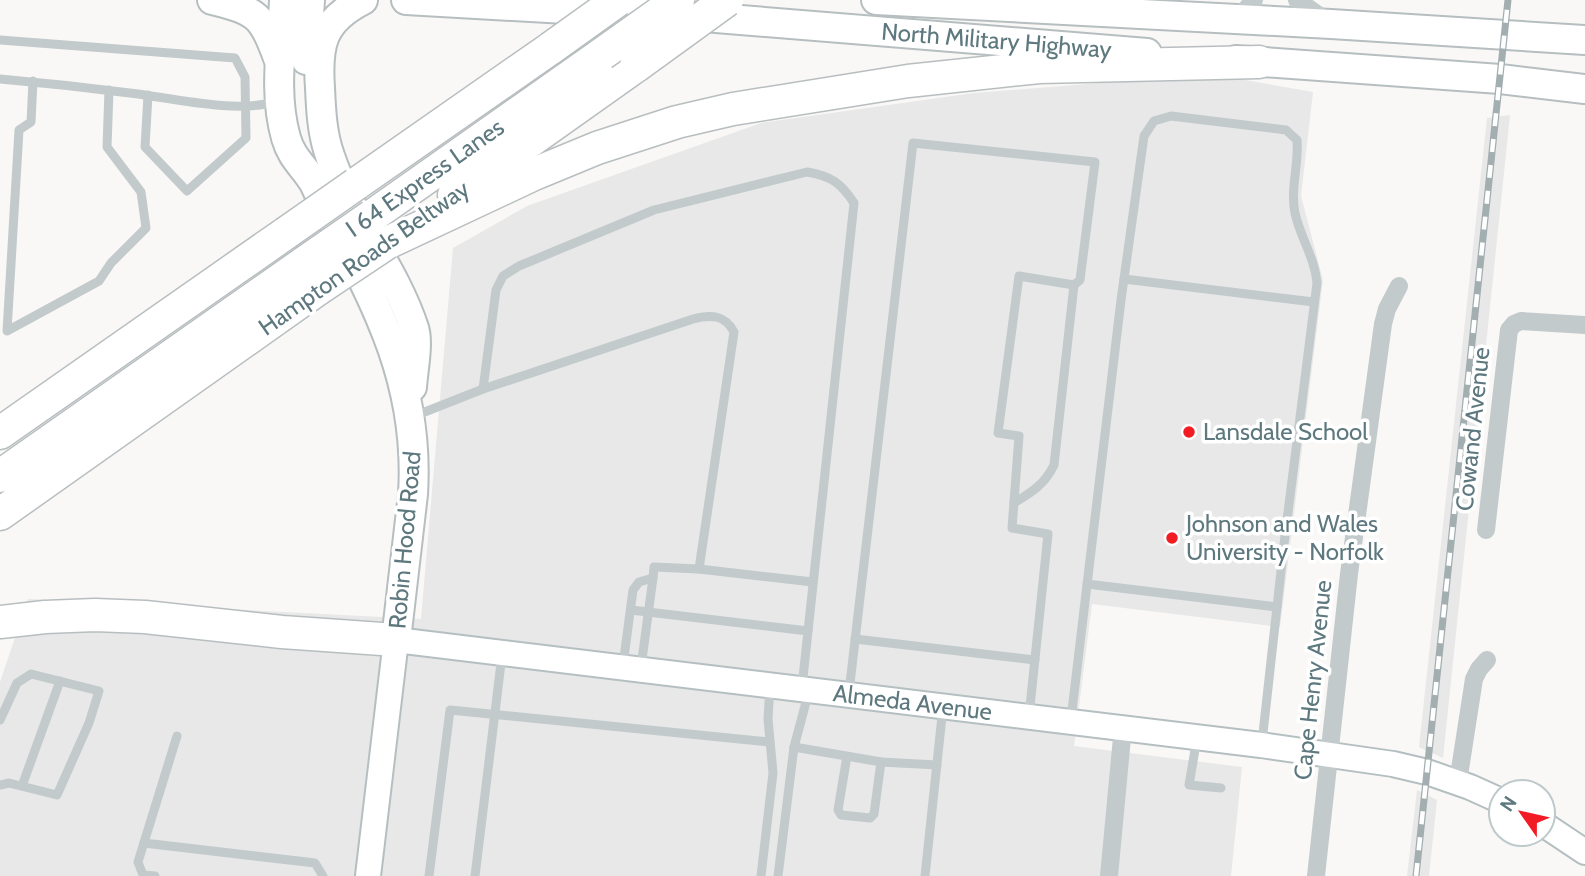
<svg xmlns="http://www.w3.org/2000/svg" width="1585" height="876" font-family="Cabin,sans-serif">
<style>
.built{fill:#e7e8e7}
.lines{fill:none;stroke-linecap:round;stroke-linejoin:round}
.secondary-casing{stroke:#b5bfc1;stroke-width:28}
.primary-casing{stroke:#b6bec0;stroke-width:32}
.highway-casing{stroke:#b8bec0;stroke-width:35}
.lane{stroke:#c3cacc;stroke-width:9}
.street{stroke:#c3cacc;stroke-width:18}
.secondary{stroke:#fff;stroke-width:24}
.primary{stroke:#fff;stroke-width:28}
.highway{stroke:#fff;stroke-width:32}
.rail-casing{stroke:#a2aeb0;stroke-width:7}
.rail{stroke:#fff;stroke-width:4.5;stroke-dasharray:13;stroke-linecap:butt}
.highway-bridge-casing{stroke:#b8bec0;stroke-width:35;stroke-linecap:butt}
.highway-bridge{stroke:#fff;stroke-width:32}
.poi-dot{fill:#f21c24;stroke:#fff;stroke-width:2.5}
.labels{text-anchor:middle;stroke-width:7;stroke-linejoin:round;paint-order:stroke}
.street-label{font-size:24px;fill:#5d787e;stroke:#fff}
.poi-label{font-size:24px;fill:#5d787e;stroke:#fff;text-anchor:start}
</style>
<rect width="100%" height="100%" fill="#f9f8f6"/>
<g class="built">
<path d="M1211 74 1313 92 1301 196 1323 280 1280 627 1092 604 1074 746 1242 767 1231 876H0V682L28 599 421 619 453 248 527 206 761 123 974 93Z"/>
<path d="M1510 115 1443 758 1419 747 1487 118Z"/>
<path d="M1417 790 1437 800 1429 876H1407Z"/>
</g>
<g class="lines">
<g class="secondary-casing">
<g id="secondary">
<path d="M1543 824 1585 852"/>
<path id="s1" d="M368 876 396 640 1261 745 1393 764 1427 772 1470 787 1501 801"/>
</g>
</g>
<g class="primary-casing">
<g id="primary">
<path d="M212 0C257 11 262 15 278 58"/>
<path d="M284 0C282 47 273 92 286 138 292 159 304 166 314 183 318 191 321 199 325 207 376 303 420 382 413 494L396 640"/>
<path d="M363 0C322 21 317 44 320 88 321 110 322 134 330 156 350 216 394 267 414 328 419 342 413 371 412 387"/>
<path id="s2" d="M406 0 704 17 1147 53"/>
<path d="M876 0 1331 24 1585 40"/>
<path d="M306 60 310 0"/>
<path d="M1236 60 1500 79 1585 89"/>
</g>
</g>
<g class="highway-casing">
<g id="highway">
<path d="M356 184 551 48"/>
<path d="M454 195 636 66"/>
<path d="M372 216 602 54"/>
<path d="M387 243 534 174 597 148 677 122 733 109 908 81 1039 67 1259 62"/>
<path d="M0 433 286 233"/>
<path d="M0 476 304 263"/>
<path d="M0 514 318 289"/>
<path d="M0 622 45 617 95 615 145 617 282 632 396 640"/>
</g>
</g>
<g class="lane">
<path d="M0 40 235 58 245 77 246 138 187 191 145 147 148 95"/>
<path d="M0 79C46 83 92 88 138 94 174 99 243 114 276 101"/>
<path d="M33 81 31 122 19 130 7 331 99 281 111 263 146 228 141 192 107 147 109 90"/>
<path d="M1124 279 1314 302"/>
<path d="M483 389 496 290 503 276 519 266 654 210 807 172C831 176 841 183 854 203L802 687"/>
<path d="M412 417 483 389 693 319C711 314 725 315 734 332L699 569 654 567 653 578"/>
<path d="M1014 503C1032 492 1045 484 1054 465L1074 285"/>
<path d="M699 569 813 582"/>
<path d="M1087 584 1277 607"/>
<path d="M631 610 808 631"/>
<path d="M855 639 1035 660"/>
<path d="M623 665 633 590 639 582 653 578 641 667"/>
<path d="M849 692 913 143 1095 162 1080 280 1074 285 1019 276 998 433 1019 436 1012 528 1048 534 1029 716"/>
<path d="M1071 719 1121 300 1144 136 1154 121 1171 116 1286 130 1297 140C1299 165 1290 189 1295 213 1300 237 1315 258 1317 283L1284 544 1262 742"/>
<path d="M0 720 17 683 31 674 99 691 89 723 57 795 9 783 0 785"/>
<path d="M1197 738 1189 785 1221 788"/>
<path d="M794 747 881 762 874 814 870 818 841 815 838 810 847 756"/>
<path d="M881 762 937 765"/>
<path d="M22 786 60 681"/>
<path d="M144 843 315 863 323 876"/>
<path d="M155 876 143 875 138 862 177 736"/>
<path d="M429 876 450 710 770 742"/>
<path d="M475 876 502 655"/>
<path d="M761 876 773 773 768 719 770 686"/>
<path d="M778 876 794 747 809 691"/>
<path d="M925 876 943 707"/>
</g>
<g class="street">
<path d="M1297 0 1328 22"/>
<path d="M1233 18 1243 13 1254 0"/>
<path d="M1486 530 1509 330 1514 324 1521 321 1585 325"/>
<path d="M1458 782 1474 679 1479 669 1487 660"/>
<path d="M1109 876 1123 727"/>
<path d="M1316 876 1349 574 1383 324 1387 309 1399 286"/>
</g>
<use href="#secondary" class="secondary"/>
<use href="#primary" class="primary"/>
<use href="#highway" class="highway"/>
<g class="rail-casing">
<path id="rail" d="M1416 876 1508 0"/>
</g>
<use href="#rail" class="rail"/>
<g class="highway-bridge-casing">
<g id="highway-bridge">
<path d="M551 48 618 0"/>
<path d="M602 54 678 0"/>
<path d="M636 66 727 0"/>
<path d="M286 233 356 184"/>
<path d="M304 263 372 216"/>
<path d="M318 289 387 243"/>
</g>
</g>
<use href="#highway-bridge" class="highway-bridge"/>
</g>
<g class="poi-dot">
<circle cx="1189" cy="432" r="7"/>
<circle cx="1172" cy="538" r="7"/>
</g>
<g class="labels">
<g class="street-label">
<text dy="8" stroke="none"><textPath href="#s2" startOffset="592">North Military Highway</textPath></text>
<text transform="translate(425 178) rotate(-35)" y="8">I 64 Express Lanes</text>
<text transform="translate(364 258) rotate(-35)" y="8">Hampton Roads Beltway</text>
<text transform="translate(1473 429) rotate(-84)" y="8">Cowand Avenue</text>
<text transform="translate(405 540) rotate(-85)" y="8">Robin Hood Road</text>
<text transform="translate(1313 680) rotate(-84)" y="8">Cape Henry Avenue</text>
<text dy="8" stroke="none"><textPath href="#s1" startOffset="758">Almeda Avenue</textPath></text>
</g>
<g class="poi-label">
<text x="1203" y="440">Lansdale School</text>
<text x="1186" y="532">Johnson and Wales<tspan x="1186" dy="28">University - Norfolk</tspan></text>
</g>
</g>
<g transform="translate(1522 813) rotate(304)"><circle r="33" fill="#ffffff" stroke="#bec9cb" stroke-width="2"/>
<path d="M0-5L12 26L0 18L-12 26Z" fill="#f21c24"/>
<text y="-10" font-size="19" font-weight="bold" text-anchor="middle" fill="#5d787e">N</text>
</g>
</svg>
